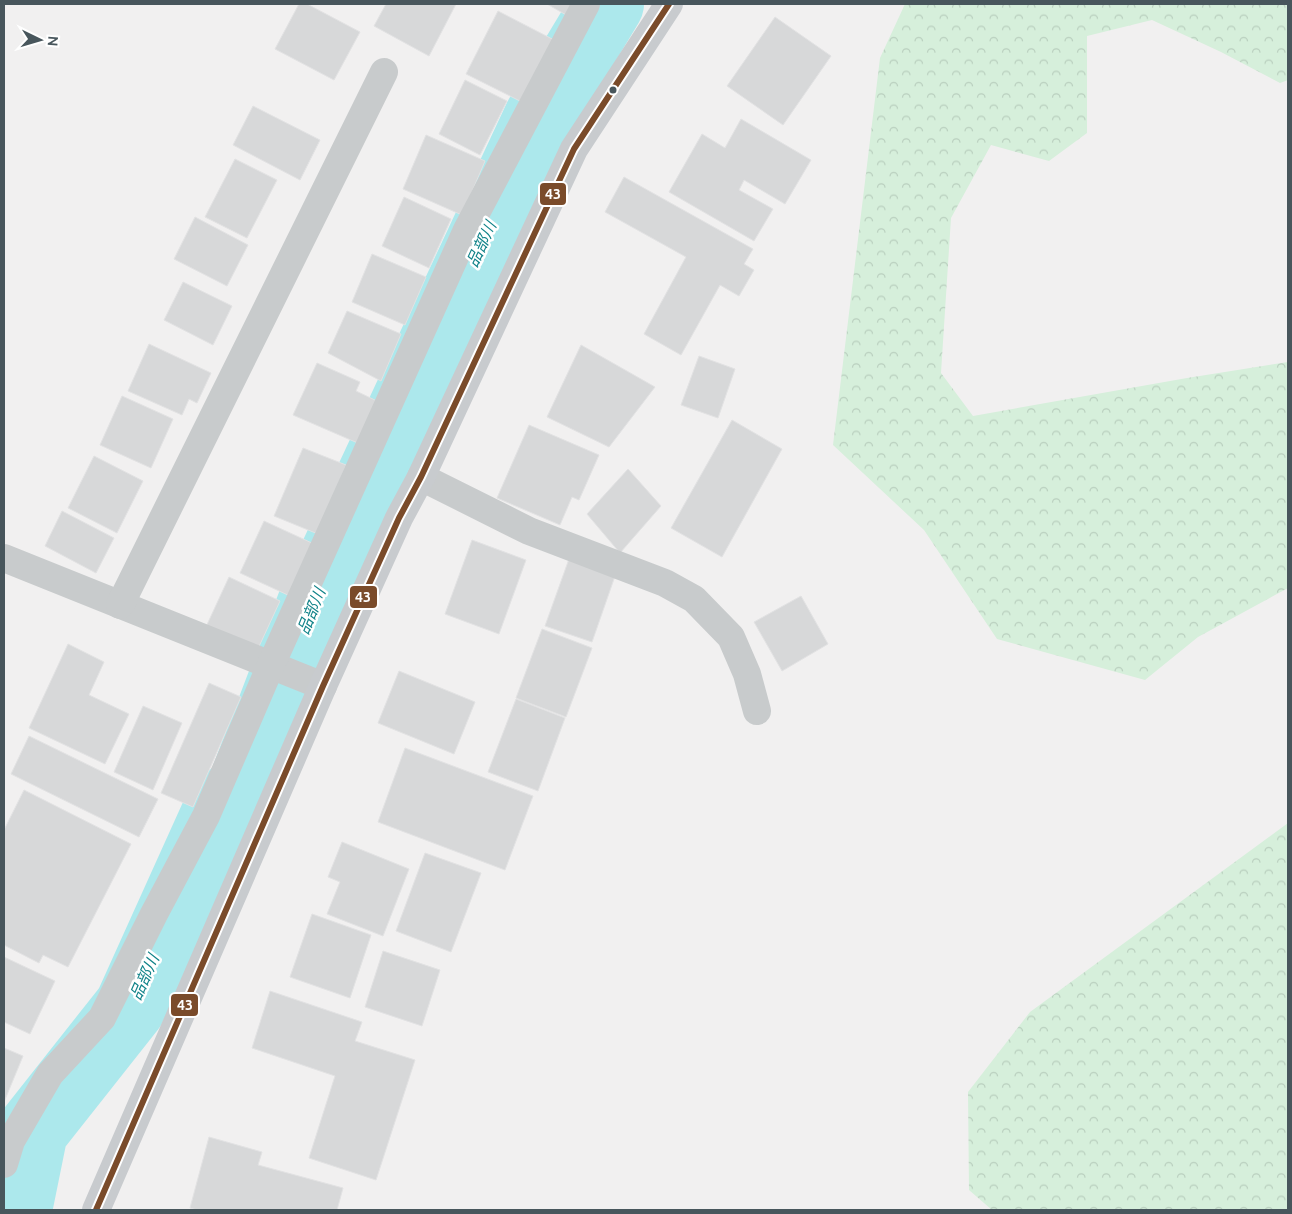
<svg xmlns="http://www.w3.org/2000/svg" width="1292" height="1214" font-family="Ubuntu,'Noto Sans JP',sans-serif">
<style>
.forest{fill:url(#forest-crowns)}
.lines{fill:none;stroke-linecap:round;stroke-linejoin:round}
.river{stroke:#ace8ec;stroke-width:72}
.building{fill:#d7d8d9;stroke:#e2e2e3}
.street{stroke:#c8cbcc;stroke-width:28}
.secondary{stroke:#c8cbce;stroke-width:28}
.bus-1-casing{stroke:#fff;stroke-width:10}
.bus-1{stroke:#7a4b2a;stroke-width:6}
.bus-dot{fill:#48565c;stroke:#fff;stroke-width:2}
.labels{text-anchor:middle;stroke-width:5;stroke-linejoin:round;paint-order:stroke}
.water-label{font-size:16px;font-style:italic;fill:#118389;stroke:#fff}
.line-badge{stroke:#fff;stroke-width:2}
.badge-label{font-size:14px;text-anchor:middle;font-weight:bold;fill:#fff}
</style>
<defs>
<pattern id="forest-crowns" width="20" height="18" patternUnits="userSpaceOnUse" patternTransform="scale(1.25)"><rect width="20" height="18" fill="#d6efdb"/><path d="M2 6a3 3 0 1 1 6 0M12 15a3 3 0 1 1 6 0" fill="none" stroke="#b9cfbe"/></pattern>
</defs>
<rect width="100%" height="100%" fill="#f1f0f0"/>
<g class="forest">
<path d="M905 4H1288V80L1280 83 1221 52 1152 20 1087 36V133L1049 161 991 145 951 218 941 373 973 416 1187 378 1288 362V588L1198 637 1145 680 997 639 924 530 833 445 880 58Z"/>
<path d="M1288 823V1210H992L969 1190 968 1092 1030 1012Z"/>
</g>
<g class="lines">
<path class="river" d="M16 1210 32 1131 130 1007 218 812 243 788 313 604 540 117 608 4"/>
</g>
<g class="building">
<path d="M299 4H307L360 32 334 80 275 49Z"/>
<path d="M386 4H456L429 56 374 26Z"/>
<path d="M547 4H575L568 16Z"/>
<path d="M498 11 556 41 524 103 466 74Z"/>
<path d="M775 17 831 56 783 125 727 86Z"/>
<path d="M465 80 507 101 480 155 439 134Z"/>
<path d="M253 106 320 140 300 180 233 145Z"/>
<path d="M741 119 811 160 785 204 744 180 739 190 773 209 754 241 669 192 702 134 725 148Z"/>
<path d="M426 135 485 161 462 215 403 189Z"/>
<path d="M235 159 277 180 247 238 205 217Z"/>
<path d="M624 177 753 249 744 264 754 270 739 296 720 285 681 355 644 334 686 257 605 212Z"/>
<path d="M404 197 451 219 429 268 382 246Z"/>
<path d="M195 217 248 245 227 286 174 259Z"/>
<path d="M372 254 426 277 405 325 352 302Z"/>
<path d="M183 282 232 306 213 345 164 320Z"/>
<path d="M347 311 401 334 381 381 328 353Z"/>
<path d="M149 344 211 373 197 403 189 399 182 415 128 391Z"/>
<path d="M581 345 655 387 609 447 547 417Z"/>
<path d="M699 356 735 369 718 418 681 405Z"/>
<path d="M317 363 360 382 356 391 379 402 360 444 293 415Z"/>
<path d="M122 396 173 419 151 468 100 445Z"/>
<path d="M732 420 782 449 722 557 671 528Z"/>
<path d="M529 425 599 455 579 500 572 497 560 525 497 498Z"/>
<path d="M303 448 346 465 318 534 274 516Z"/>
<path d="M94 456 143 481 117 533 68 508Z"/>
<path d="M628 469 661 506 620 553 587 514Z"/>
<path d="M62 511 114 538 96 573 45 546Z"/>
<path d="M264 521 314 544 290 596 240 573Z"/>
<path d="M472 540 526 560 499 634 445 614Z"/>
<path d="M569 559 615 576 592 642 545 626Z"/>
<path d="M229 577 280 601 256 653 205 629Z"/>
<path d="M801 596 828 644 782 671 754 622Z"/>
<path d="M542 629 592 648 566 717 516 698Z"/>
<path d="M68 644 104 662 89 695 129 714 105 764 29 728Z"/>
<path d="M399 671 475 702 454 754 378 723Z"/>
<path d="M209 683 241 697 193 807 161 793Z"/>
<path d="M516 699 565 718 538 791 488 772Z"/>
<path d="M143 706 182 723 153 790 114 772Z"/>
<path d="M29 736 158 799 139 837 11 774Z"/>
<path d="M405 748 533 796 505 870 378 822Z"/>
<path d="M24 790 131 844 68 967 43 955 39 963 4 945V830Z"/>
<path d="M342 842 409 869 383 936 327 914 340 882 328 877Z"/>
<path d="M425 853 481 873 451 952 396 931Z"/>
<path d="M312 914 371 935 350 998 290 977Z"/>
<path d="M383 951 440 970 422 1026 365 1007Z"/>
<path d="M4 957 55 981 30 1034 4 1022Z"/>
<path d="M270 991 362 1022 355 1041 415 1060 376 1180 309 1158 335 1076 252 1048Z"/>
<path d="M4 1048 23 1056 4 1102Z"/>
<path d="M209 1137 262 1152 258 1165 343 1188 337 1210H197L190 1208Z"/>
</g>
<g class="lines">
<g class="street">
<path d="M421 477 529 531 665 583 694 599 731 637 747 674 757 711"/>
<path d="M4 558 323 686"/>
<path d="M120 605 384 72"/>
<path d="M4 1164 11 1141 50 1074 102 1018 154 914 206 816 271 665 467 230 586 4"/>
</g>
<path class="secondary" d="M96 1210 323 686 399 518 421 477 574 149 669 4"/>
<g class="bus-1-casing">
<path id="bus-1" d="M96 1210 323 686 399 518 421 477 574 149 669 4"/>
</g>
<use href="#bus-1" class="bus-1"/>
</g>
<circle class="bus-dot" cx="613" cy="90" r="4.5"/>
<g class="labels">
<g class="water-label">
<text transform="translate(481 244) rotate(-65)" y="6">品部川</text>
<text transform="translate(311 611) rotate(-68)" y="6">品部川</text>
<text transform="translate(144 977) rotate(-66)" y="6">品部川</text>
</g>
</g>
<g class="line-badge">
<rect x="539" y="182" width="28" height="24" rx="5" fill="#7a4b2a"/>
<rect x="349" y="585" width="29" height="24" rx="5" fill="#7a4b2a"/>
<rect x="170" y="993" width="29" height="24" rx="5" fill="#7a4b2a"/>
</g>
<g class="badge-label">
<text x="553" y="199">43</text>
<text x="363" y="602">43</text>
<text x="185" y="1010">43</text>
</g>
<rect width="1292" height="1214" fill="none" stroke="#48565c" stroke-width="10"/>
<g transform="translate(40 40) rotate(95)" stroke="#ffffff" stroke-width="4" paint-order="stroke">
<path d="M0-4L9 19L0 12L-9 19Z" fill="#48565c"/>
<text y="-8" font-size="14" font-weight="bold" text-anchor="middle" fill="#48565c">N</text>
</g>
</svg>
